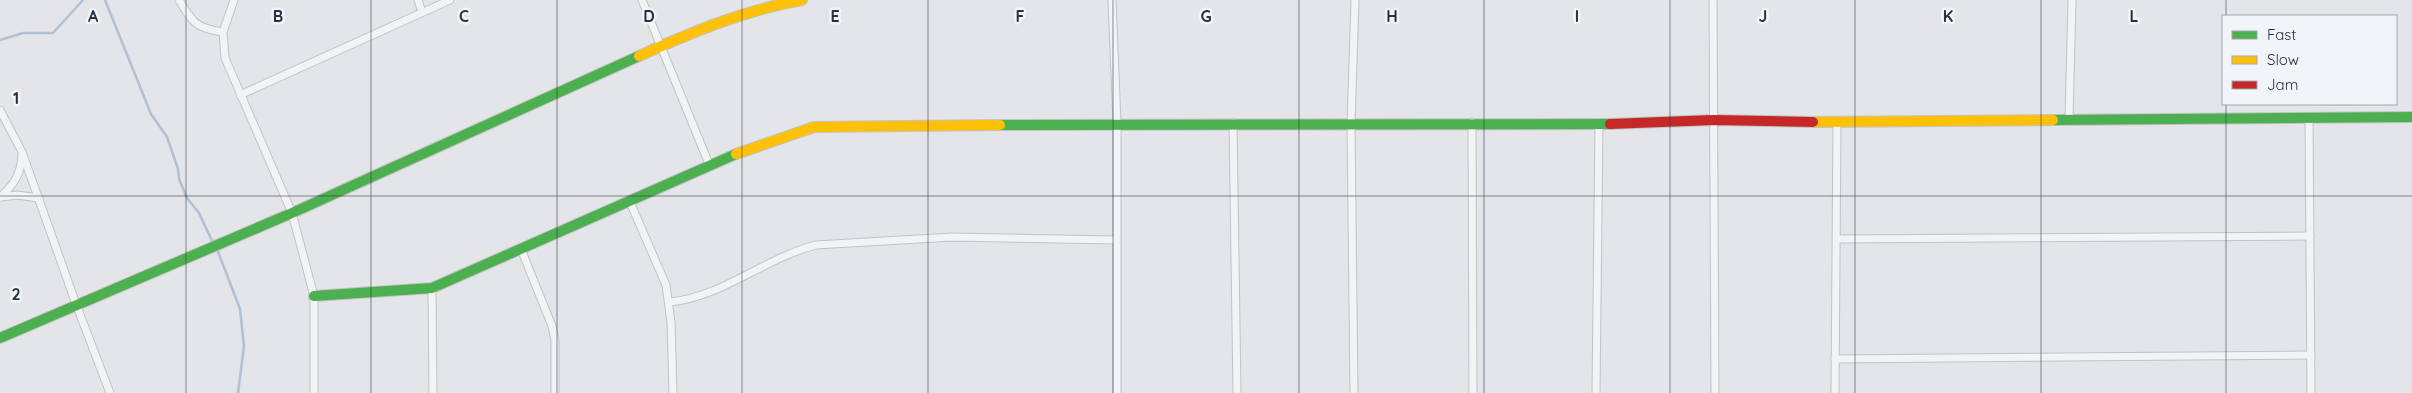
<svg xmlns="http://www.w3.org/2000/svg" width="2412" height="393" font-family="Quicksand,sans-serif">
<style>
.lines{fill:none;stroke-linecap:round;stroke-linejoin:round}
.stream{stroke:#b1c1d4;stroke-width:2.5}
.street-casing{stroke:#c1c3c6;stroke-width:9}
.fast-casing{stroke:#c1c3c6;stroke-width:12}
.slow-casing{stroke:#c1c3c6;stroke-width:12}
.jam-casing{stroke:#c1c3c6;stroke-width:12}
.street{stroke:#f2f3f5;stroke-width:7}
.fast{stroke:#4caf50;stroke-width:10}
.slow{stroke:#ffc107;stroke-width:10}
.jam{stroke:#c62828;stroke-width:10}
.grid{fill:none;stroke:#293243;stroke-width:1;stroke-opacity:0.55}
.grid-label{font-size:16px;text-anchor:middle;font-weight:bold;fill:#293243;stroke:#f1f4f8;stroke-width:5;stroke-linejoin:round;paint-order:stroke}
</style>
<rect width="100%" height="100%" fill="#e3e5e8"/>
<g class="lines">
<g class="stream">
<path d="M105 0 151 114 167 137 178 169 179 179 187 198 199 213 214 245"/>
<path d="M0 40 23 33H53L83 0"/>
<path d="M217 249 240 309 244 346 238 393"/>
</g>
<g class="street-casing">
<g id="street">
<path d="M179 0C193 23 196 28 223 32"/>
<path d="M234 0 223 32 225 58 292 213 314 296V393"/>
<path d="M418 0 422 12"/>
<path d="M642 0 709 164"/>
<path d="M1112 0 1117 123V393"/>
<path d="M1713 0 1715 393"/>
<path d="M240 95 450 0"/>
<path d="M0 110 22 152 76 304 110 393"/>
<path d="M2309 117 2311 393"/>
<path d="M2069 119 2072 0"/>
<path d="M1472 122 1473 393"/>
<path d="M1233 123 1237 393"/>
<path d="M0 197C14 185 21 174 22 155"/>
<path d="M1 197 17 195 39 198"/>
<path d="M630 202 666 285 671 322 673 393"/>
<path d="M1837 239 2310 236"/>
<path d="M521 249 552 326 555 340V393"/>
<path d="M432 288 433 393"/>
<path d="M670 302C722 297 765 258 816 245L952 237 1116 240"/>
<path d="M1835 359 2311 355"/>
<path d="M1354 393 1351 125 1355 0"/>
<path d="M1596 393 1599 124"/>
<path d="M1835 393 1837 122"/>
</g>
</g>
<g class="fast-casing">
<g id="fast">
<path d="M2053 120 2412 117"/>
<path d="M1000 125 1610 124"/>
<path d="M314 296 432 288 736 154"/>
<path d="M0 338 292 213 639 56"/>
</g>
</g>
<g class="slow-casing">
<g id="slow">
<path d="M639 56C692 32 745 10 802 0"/>
<path d="M1813 122 2053 120"/>
<path d="M736 154 814 127 1000 125"/>
</g>
</g>
<g class="jam-casing">
<path id="jam" d="M1610 124 1713 120 1813 122"/>
</g>
<use href="#street" class="street"/>
<use href="#fast" class="fast"/>
<use href="#slow" class="slow"/>
<use href="#jam" class="jam"/>
</g>
<path class="grid" d="M186 0V393M371 0V393M557 0V393M742 0V393M928 0V393M1113 0V393M1299 0V393M1484 0V393M1670 0V393M1855 0V393M2041 0V393M2226 0V16M2226 104V393M0 196H2412"/>
<g class="grid-label">
<text x="93" y="22">A</text>
<text x="278" y="22">B</text>
<text x="464" y="22">C</text>
<text x="649" y="22">D</text>
<text x="835" y="22">E</text>
<text x="1020" y="22">F</text>
<text x="1206" y="22">G</text>
<text x="1392" y="22">H</text>
<text x="1577" y="22">I</text>
<text x="1763" y="22">J</text>
<text x="1948" y="22">K</text>
<text x="2134" y="22">L</text>
<text x="16" y="104">1</text>
<text x="16" y="300">2</text>
</g>
<rect x="2222" y="15" width="175" height="90" fill="#f1f4f8" stroke="#a1a6b0"/>
<rect x="2232" y="31" width="25" height="8" fill="#4caf50" stroke="#a1a6b0"/>
<text x="2267" y="40" font-size="15" fill="#293243">Fast</text>
<rect x="2232" y="56" width="25" height="8" fill="#ffc107" stroke="#a1a6b0"/>
<text x="2267" y="65" font-size="15" fill="#293243">Slow</text>
<rect x="2232" y="81" width="25" height="8" fill="#c62828" stroke="#a1a6b0"/>
<text x="2267" y="90" font-size="15" fill="#293243">Jam</text>
</svg>
